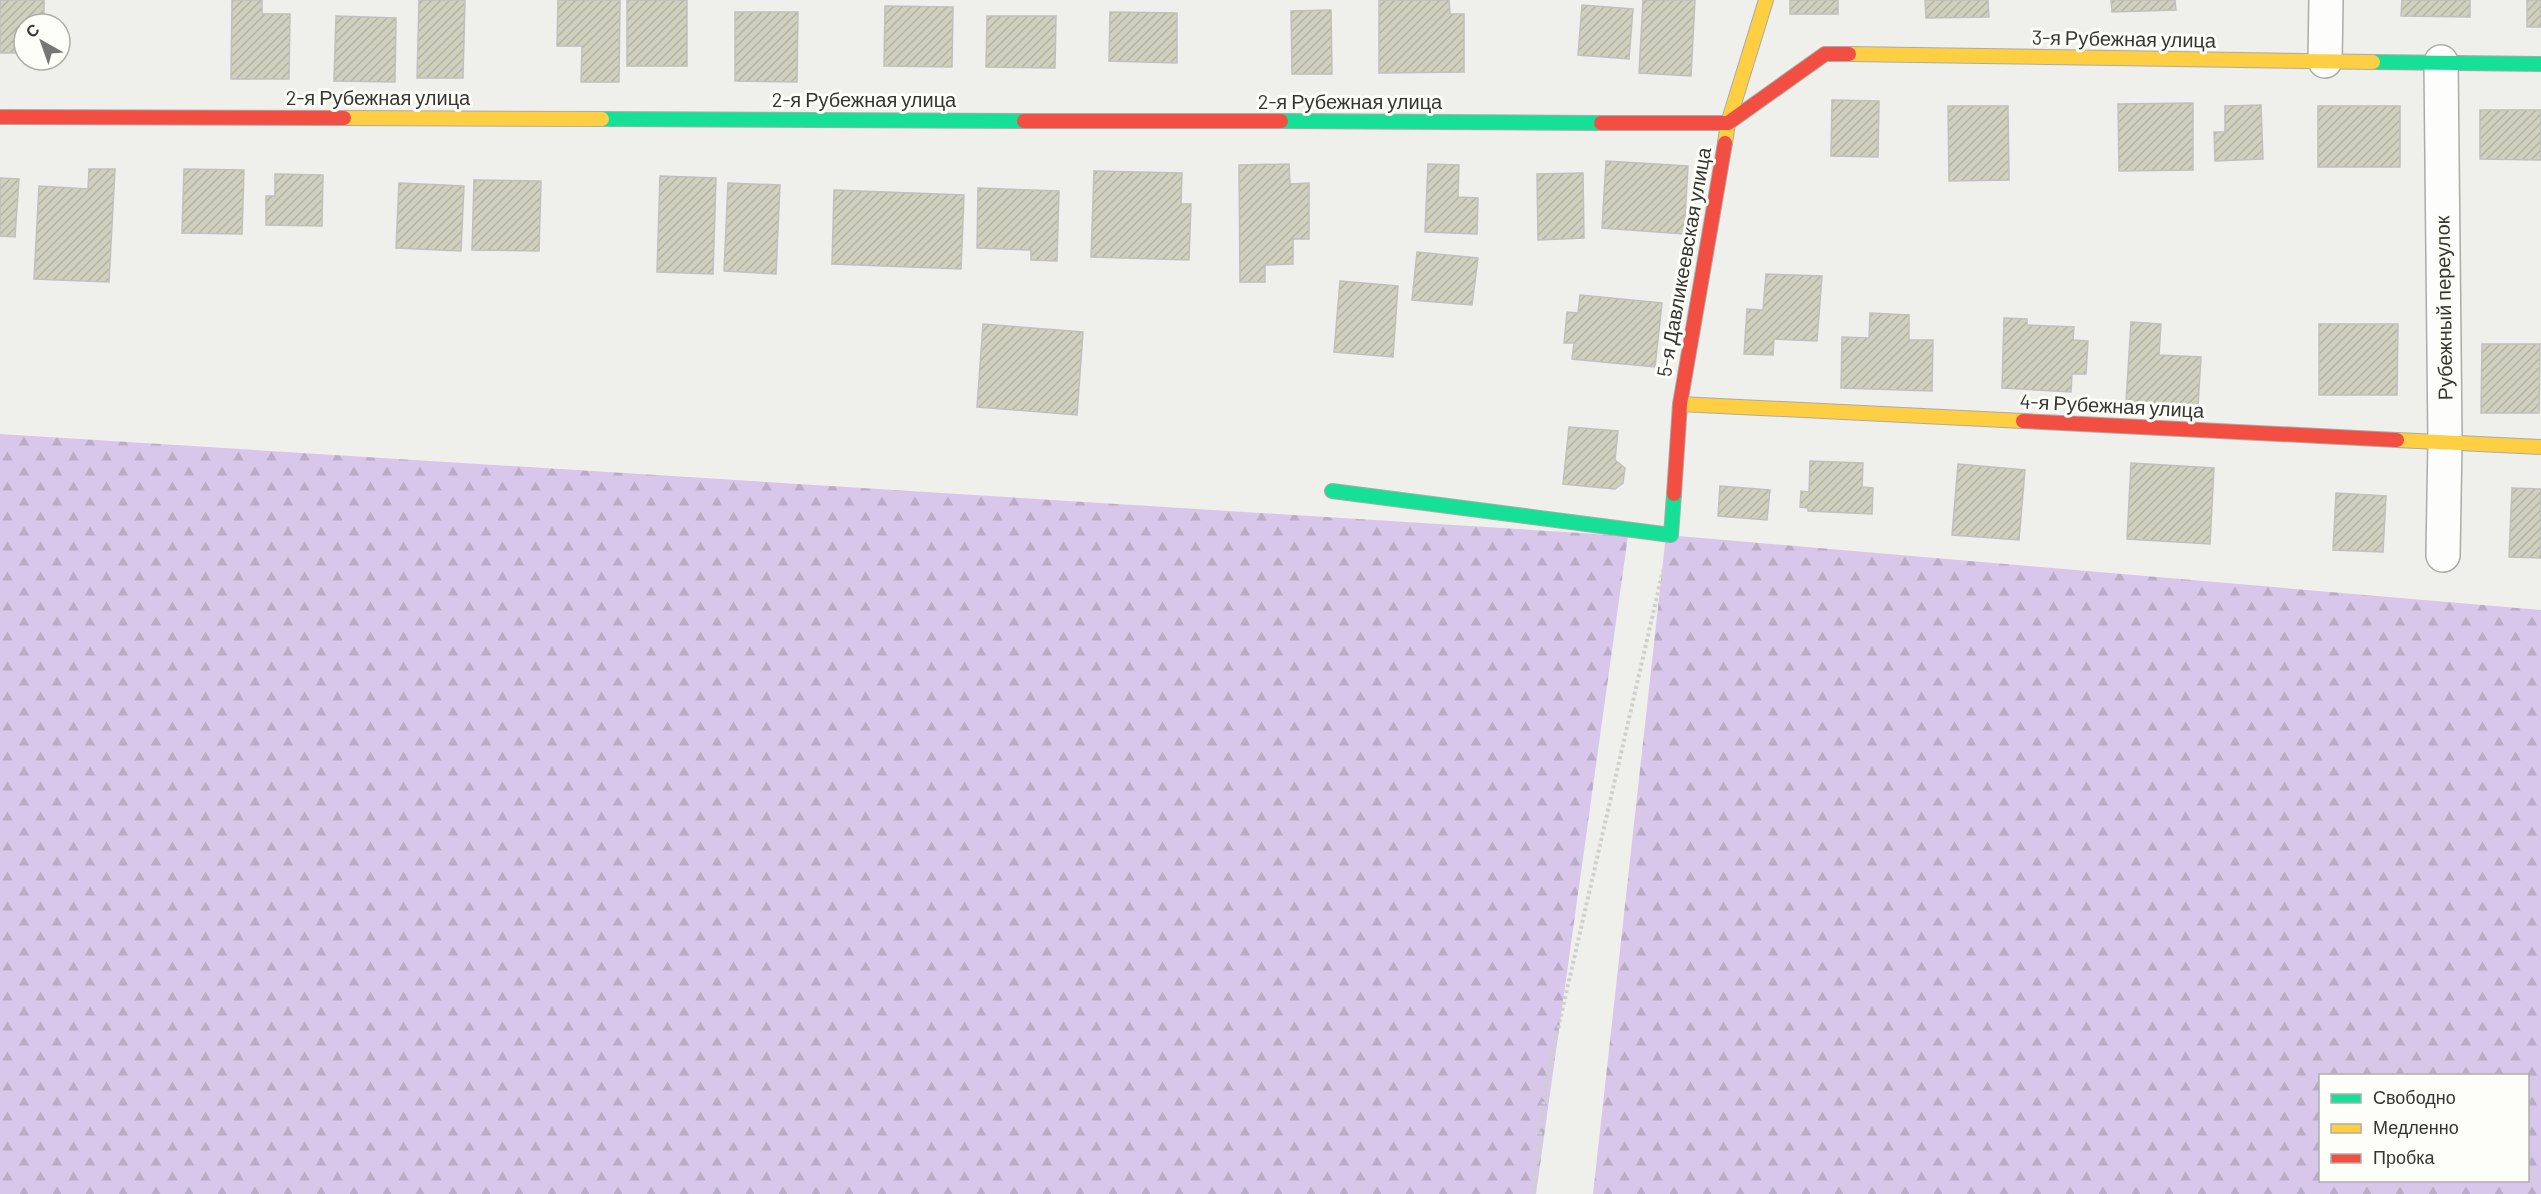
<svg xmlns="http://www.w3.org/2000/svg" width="2541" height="1194" font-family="Barlow,sans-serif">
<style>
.forest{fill:url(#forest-firs);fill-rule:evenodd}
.building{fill:url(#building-hatch);stroke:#c0c0be;stroke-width:1.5}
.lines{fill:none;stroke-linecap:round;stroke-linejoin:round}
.street-casing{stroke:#ababa8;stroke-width:36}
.fast-casing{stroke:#ababa8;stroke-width:16}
.slow-casing{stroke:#ababa8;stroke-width:16}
.jam-casing{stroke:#ababa8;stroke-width:16}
.path{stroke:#cfcfce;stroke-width:4;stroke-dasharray:3 3;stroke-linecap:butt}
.street{stroke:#fdfdfc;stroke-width:33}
.fast{stroke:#16e098;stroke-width:14}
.slow{stroke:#ffcf43;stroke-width:14}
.jam{stroke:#f24e42;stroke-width:14}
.labels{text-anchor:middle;stroke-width:6;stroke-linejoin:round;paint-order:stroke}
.street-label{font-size:20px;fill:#353533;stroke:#fdfef8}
</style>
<defs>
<pattern id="forest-firs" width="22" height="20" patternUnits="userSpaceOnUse" patternTransform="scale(1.5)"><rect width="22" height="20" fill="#d8c7ea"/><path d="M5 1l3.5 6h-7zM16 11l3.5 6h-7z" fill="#baacc9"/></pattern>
<pattern id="building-hatch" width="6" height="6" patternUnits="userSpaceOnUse" patternTransform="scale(1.5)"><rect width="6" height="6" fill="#d0d0bf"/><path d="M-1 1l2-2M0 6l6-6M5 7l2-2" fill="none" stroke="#b3b3a5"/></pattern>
</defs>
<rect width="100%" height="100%" fill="#efefec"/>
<g class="forest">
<path d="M0 434 1628 536 1536 1194H0Z"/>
<path d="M1666 535 2541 610V1194H1593ZM2320 1076H2528V1180H2320Z"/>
</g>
<g class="building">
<path d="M0 0H44V24H24V53H0Z"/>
<path d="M232 0H262V14H290L289 79H231Z"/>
<path d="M419 0H465L463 78H417Z"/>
<path d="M558 0H620L619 82H581L582 46H557Z"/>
<rect x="627" y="0" width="60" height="66"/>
<path d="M1379 0H1449L1450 14H1464V72L1379 73Z"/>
<path d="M1643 0H1695L1691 76 1639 73Z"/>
<rect x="1790" y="0" width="48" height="14"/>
<path d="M1925 0H1988L1989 17 1926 18Z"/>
<path d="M2111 0H2175L2176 10 2112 12Z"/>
<path d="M2402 0H2470V17L2401 16Z"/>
<rect x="2527" y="0" width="14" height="27"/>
<path d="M1582 5 1633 9 1629 59 1578 55Z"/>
<path d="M885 6 953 7 952 67 884 66Z"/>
<path d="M1331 10 1332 74H1292L1291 11Z"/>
<path d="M735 12H798L797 82 735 81Z"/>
<path d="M1110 12 1177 13V63L1109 61Z"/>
<path d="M336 16 396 18 395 82 334 81Z"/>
<path d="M987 16H1056L1055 68 986 67Z"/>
<path d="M1832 100 1879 101 1878 157 1831 156Z"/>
<path d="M2193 103V170L2119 171 2118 104Z"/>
<path d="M2261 105 2263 159 2215 161 2214 132H2225V106Z"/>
<path d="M1948 106H2008L2009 180 1949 181Z"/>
<rect x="2318" y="106" width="82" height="61"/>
<path d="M2480 110H2541V160L2480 159Z"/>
<path d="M1606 161 1688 166 1684 234 1602 228Z"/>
<path d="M1289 164 1290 184 1309 183V239H1293V264L1265 265V282H1240L1239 165Z"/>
<path d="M1428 164 1459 165 1458 197 1478 198 1477 234 1425 232Z"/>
<path d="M89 169H115L109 282 34 279 39 186 88 189Z"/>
<path d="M184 169 244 170 242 234 182 233Z"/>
<path d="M1094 171 1182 173 1181 204H1191L1189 260 1091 257Z"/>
<path d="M1583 173 1584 238 1538 240 1537 174Z"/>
<path d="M275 174 323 175 322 226 266 225V196H275Z"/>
<path d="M660 176 716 178 713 274 657 272Z"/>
<path d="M0 178 19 179 15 237 0 236Z"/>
<path d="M474 180 541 181 539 251 472 250Z"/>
<path d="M399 183 464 186 461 251 396 248Z"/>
<path d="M728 183 780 185 776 274 724 271Z"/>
<path d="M978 188 1059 191 1057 261 1031 260V250L977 248Z"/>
<path d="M834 190 964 195 961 269 832 264Z"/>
<path d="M1417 252 1478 258 1472 305 1412 300Z"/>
<path d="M1766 274 1822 276 1817 341 1774 339 1773 355 1744 354 1747 309 1763 310Z"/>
<path d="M1340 281 1398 286 1393 357 1334 352Z"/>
<path d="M1580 295 1662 303 1655 367 1572 359 1574 343H1564L1567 312 1578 313Z"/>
<path d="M1870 313 1909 315V340H1933L1932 391 1841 388 1842 337 1869 338Z"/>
<path d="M2004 318 2027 319V325L2074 327 2073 340 2088 341 2086 374H2072L2071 392 2002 388Z"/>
<path d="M2131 322 2161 324 2159 355 2201 357 2198 406 2126 402Z"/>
<path d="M983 324 1083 332 1077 415 977 407Z"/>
<path d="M2319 324H2398L2397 395H2319Z"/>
<path d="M2482 344H2540L2539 413H2481Z"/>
<path d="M1569 427 1618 431 1615 460 1625 468 1623 483 1615 489 1563 484Z"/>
<path d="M1810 461 1863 463 1862 487 1873 488 1872 514 1808 511V508L1800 507 1801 491 1809 492Z"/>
<path d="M2131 463 2214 468 2210 544 2127 539Z"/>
<path d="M1958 464 2025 470 2019 540 1952 535Z"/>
<path d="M1720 486 1770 490 1767 520 1718 516Z"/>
<path d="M2512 488 2541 489V558L2509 557Z"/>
<path d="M2336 493 2386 496 2383 552 2333 550Z"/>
</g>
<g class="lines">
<g class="street-casing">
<g id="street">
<path d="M2325 61 2326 0"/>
<path d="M2441 62 2445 442 2443 555"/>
</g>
</g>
<g class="fast-casing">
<g id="fast">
<path d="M2373 62 2541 64"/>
<path d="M602 119 1024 121"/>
<path d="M1281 121 1601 123"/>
<path d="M1332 491 1671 535 1674 494"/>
</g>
</g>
<g class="slow-casing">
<g id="slow">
<path d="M1849 54 2373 62"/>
<path d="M344 118 602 119"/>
<path d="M1725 143 1728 123 1766 0"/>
<path d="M1680 404 2023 421"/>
<path d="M2397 440 2541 447"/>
</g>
</g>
<g class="jam-casing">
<g id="jam">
<path d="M0 117 344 118"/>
<path d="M1024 121H1281"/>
<path d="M1601 123H1728L1825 54H1849"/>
<path d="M2023 421 2397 440"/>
<path d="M1674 494 1680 404 1725 143"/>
</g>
</g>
<path class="path" d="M1533 1194 1546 1081 1663 570"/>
<use href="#street" class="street"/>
<use href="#fast" class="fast"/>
<use href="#slow" class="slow"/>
<use href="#jam" class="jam"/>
</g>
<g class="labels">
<g class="street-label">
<text transform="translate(2124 39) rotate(1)" y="7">3-я Рубежная улица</text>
<text x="378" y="105">2-я Рубежная улица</text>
<text x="864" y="107">2-я Рубежная улица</text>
<text x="1350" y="109">2-я Рубежная улица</text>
<text transform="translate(1684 262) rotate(-80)" y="7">5-я Давликеевская улица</text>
<text transform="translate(2444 308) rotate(-91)" y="7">Рубежный переулок</text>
<text transform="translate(2112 406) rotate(3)" y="7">4-я Рубежная улица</text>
</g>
</g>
<rect x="2319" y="1074" width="210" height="108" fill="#fdfef8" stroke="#adaea9" stroke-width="1.5"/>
<rect x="2331" y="1094" width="30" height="9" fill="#16e098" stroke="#adaea9" stroke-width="1.5"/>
<text x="2373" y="1104" font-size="18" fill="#353533">Свободно</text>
<rect x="2331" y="1124" width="30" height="9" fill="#ffcf43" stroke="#adaea9" stroke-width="1.5"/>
<text x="2373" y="1134" font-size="18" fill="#353533">Медленно</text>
<rect x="2331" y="1154" width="30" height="9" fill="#f24e42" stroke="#adaea9" stroke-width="1.5"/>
<text x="2373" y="1164" font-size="18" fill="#353533">Пробка</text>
<g transform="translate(42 42) rotate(320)"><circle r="28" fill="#fdfef8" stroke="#adaea9" stroke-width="1.5"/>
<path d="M0-4.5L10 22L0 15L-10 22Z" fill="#767674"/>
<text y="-9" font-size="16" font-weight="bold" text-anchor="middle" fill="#353533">С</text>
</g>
</svg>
